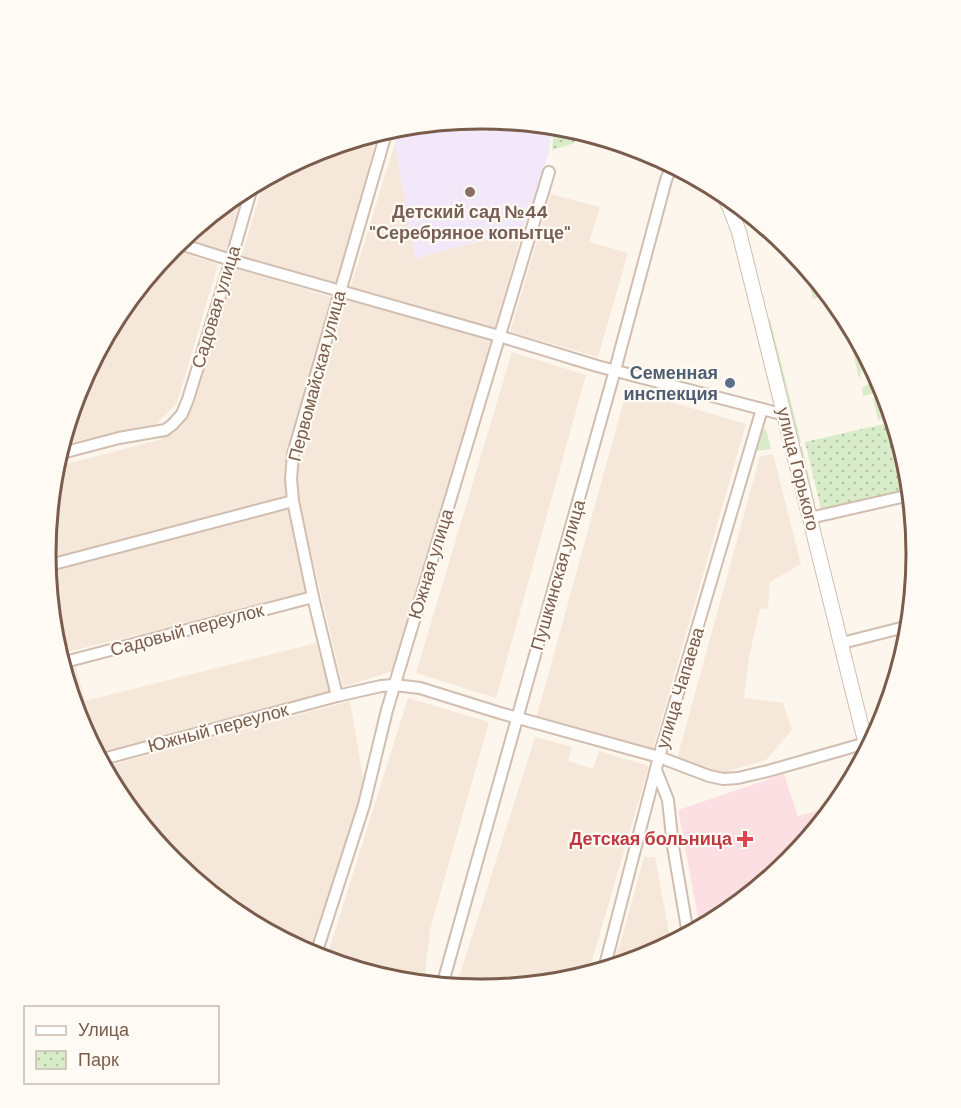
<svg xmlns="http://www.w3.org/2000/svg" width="961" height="1108" font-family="'DM Sans',sans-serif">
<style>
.residential{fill:#f5e8da}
.education{fill:#f3e8fa}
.medical{fill:#fbdfe3}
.grass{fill:#d8ecc9}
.park{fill:url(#park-dots)}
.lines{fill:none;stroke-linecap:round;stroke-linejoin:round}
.minor-casing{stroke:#d1beb0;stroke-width:14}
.tertiary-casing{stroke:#d1beb0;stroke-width:16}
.minor{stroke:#fff;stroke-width:10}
.tertiary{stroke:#fff;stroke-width:14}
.education-dot{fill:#8d6e63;stroke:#fffaf3;stroke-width:2}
.service-dot{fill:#5c6f8a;stroke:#fffaf3;stroke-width:2}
.health-dot{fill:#e0444e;stroke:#fffaf3;stroke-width:2}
.labels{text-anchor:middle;stroke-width:4.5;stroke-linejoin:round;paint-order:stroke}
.education-label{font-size:18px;font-weight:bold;fill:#785e54;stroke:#fffaf3}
.street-label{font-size:18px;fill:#7a5c4d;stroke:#fffaf3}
.service-label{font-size:18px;font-weight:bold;fill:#4e5e75;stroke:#fffaf3;text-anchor:end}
.health-label{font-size:18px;font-weight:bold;fill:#be3a42;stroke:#fffaf3;text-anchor:end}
.rim{fill:none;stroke:#7a5c4d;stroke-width:3}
</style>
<defs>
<pattern id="park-dots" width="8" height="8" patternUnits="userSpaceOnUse" patternTransform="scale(1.5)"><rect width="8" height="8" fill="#d8ecc9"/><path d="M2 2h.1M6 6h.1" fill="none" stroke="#b4c2a5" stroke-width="1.8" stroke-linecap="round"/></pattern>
</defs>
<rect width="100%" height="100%" fill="#fdf6ec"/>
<g class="residential">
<path d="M378 132 338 284 241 257 265 178 314 152Z"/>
<path d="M395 143 416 258 523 230 495 328 350 289Z"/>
<path d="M245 189 226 251 183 237 239 192Z"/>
<path d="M551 194 600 207 589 242 628 253 598 357 510 332Z"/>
<path d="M170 249 218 264 177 403 156 424 63 444 79 386 119 312Z"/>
<path d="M236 268 333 298 285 466V499L46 561 45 554 54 467 159 440 176 432 190 413Z"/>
<path d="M347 298 494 341 393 671 343 687 294 480Z"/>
<path d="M512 352 586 375 496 698 416 673Z"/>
<path d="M627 389 746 424 653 749 536 719Z"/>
<path d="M773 454 801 564 770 582 768 608 760 609 749 657 744 698 783 703 792 730 766 760 721 773 677 759 760 456Z"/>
<path d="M289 509 308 594 58 654 53 639 47 570Z"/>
<path d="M316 643 331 694 96 753 78 720 62 667 75 663 85 701Z"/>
<path d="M408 698 489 722 430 930 424 984 395 981 326 960Z"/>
<path d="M350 701 364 783 309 954 238 916 172 862 118 796 103 767Z"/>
<path d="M535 737 572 747 568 761 593 769 599 751 649 766 588 974 565 981 480 989 456 987Z"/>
<path d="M644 857H655L671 943 647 956 612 967 616 952 619 948Z"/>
</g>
<path class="education" d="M481 119 552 126 549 153 523 230 415 258 395 143 400 126Z"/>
<path class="medical" d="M784 774 798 816 834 806 788 862 722 916 700 928 678 810Z"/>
<g class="grass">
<path d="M805 266 829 295 813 299Z"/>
<path d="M767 319H770L801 442 795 444Z"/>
<path d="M849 323 866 356 859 379 847 324Z"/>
<path d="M878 378 884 391 863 396 862 388Z"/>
<path d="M885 395 892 417 878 420 873 398Z"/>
<path d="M766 429 771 449 756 451 762 431Z"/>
<path d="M802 446 817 513 813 514 796 448Z"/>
</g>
<g class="park">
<path d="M554 126 571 129 575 143 552 150Z"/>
<path d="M893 422 908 469 910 492 822 513 805 442Z"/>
</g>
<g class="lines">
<g class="minor-casing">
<g id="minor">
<path d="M177 243 231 260 499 336 597 366 785 415"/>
<path d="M58 454 119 438 165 430 172 425 182 414 188 399 231 260 253 184"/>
<path d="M810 518 910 495"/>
<path d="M46 566 293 501"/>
<path d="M842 643 909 626"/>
<path d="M61 663 313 597"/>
<path d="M337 696 313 597 293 501 291 479 293 454 387 130"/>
<path d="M99 760 337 696 381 686 395 685 420 688 500 713 659 757 709 776 723 779 738 778 768 771 866 743"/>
<path d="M656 770 668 800 673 846 688 934"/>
<path d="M315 957 364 805 387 710 549 172"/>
<path d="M604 969 659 757 762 409"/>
<path d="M442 986 615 370 666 180 672 165"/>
</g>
</g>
<g class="tertiary-casing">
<path id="tertiary" d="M722 192 729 206 739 232 867 749"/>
</g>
<use href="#minor" class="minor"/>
<use href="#tertiary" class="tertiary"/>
</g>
<circle class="education-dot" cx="470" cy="192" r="6"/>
<circle class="service-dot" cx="730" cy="383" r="6"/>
<path class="health-dot" d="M742 830h6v6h6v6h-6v6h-6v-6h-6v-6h6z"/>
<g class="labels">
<g class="education-label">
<text x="470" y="218">Детский сад №44<tspan x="470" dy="21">"Серебряное копытце"</tspan></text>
</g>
<g class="street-label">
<text transform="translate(216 307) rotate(-73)" y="6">Садовая улица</text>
<text transform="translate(317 376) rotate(-75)" y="6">Первомайская улица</text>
<text transform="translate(798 469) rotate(76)" y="6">улица Горького</text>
<text transform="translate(431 564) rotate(-73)" y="6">Южная улица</text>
<text transform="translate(558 575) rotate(-74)" y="6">Пушкинская улица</text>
<text transform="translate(187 630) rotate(-15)" y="6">Садовый переулок</text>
<text transform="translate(680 688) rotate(-73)" y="6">улица Чапаева</text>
<text transform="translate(218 728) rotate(-15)" y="6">Южный переулок</text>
</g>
<g class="service-label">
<text x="718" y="379">Семенная<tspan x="718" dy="21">инспекция</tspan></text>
</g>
<g class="health-label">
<text x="732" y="845">Детская больница</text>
</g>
</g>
<path d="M0 0H961V1108H0ZM56 554a425 425 0 1 1 850 0a425 425 0 1 1-850 0Z" fill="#fffaf3" fill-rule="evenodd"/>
<path class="rim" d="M56 554a425 425 0 1 1 850 0a425 425 0 1 1-850 0Z"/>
<rect x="24" y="1006" width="195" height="78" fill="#fffaf3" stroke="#cabbb1" stroke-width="1.5"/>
<rect x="36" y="1026" width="30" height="9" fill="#ffffff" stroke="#cabbb1" stroke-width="1.5"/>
<text x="78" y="1036" font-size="18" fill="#7a5c4d">Улица</text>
<rect x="36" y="1051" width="30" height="18" fill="url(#park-dots)" stroke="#cabbb1" stroke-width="1.5"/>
<text x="78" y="1066" font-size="18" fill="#7a5c4d">Парк</text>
</svg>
